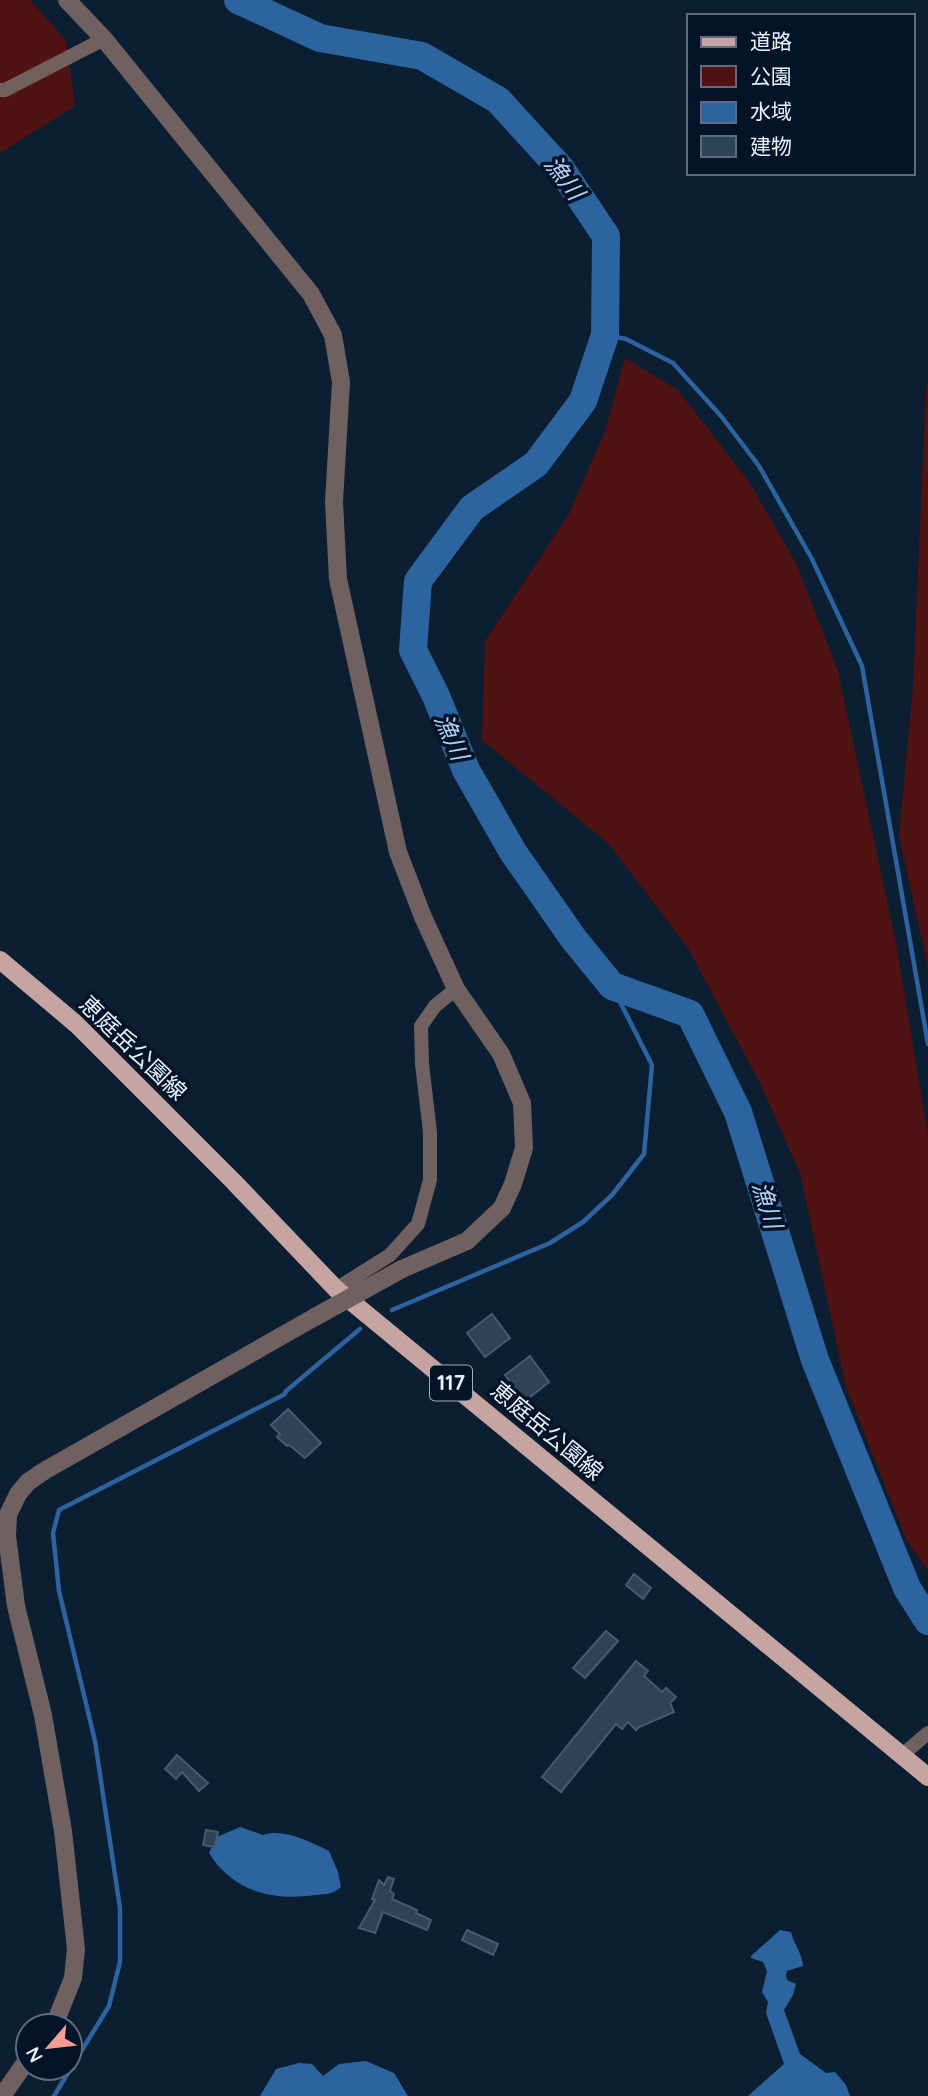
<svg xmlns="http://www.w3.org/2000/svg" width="928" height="2096" font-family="Quicksand,'Noto Sans JP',sans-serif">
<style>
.green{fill:#4f1314}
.water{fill:#2c64a0}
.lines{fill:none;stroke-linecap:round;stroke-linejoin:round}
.stream{stroke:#2c64a0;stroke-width:4.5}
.river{stroke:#2c64a0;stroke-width:28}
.building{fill:#2e4258;stroke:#465b72;stroke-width:2}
.minor{stroke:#70605f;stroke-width:14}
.tertiary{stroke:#70605f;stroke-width:18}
.primary{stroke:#c5a4a1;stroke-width:18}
.tertiary-bridge{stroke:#70605f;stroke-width:18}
.labels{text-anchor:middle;stroke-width:7;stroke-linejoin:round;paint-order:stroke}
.shield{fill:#041428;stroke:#a4afbd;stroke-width:2}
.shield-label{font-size:21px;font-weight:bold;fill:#e8f1fd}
.street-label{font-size:23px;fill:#e8f1fd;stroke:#041428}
.water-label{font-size:24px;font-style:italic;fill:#b3d0f2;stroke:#041428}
</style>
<rect width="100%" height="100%" fill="#0b1e32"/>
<g class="green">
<path d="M0 0H30L66 40 75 106 0 153Z"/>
<path d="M625 358 678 390 750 483 797 565 838 671 896 942 928 1135V1571L907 1541 846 1387 800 1173 761 1085 688 948 609 844 482 740 485 641 569 514 605 431Z"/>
<path d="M928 378V968L899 836 913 687 926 390Z"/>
</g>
<g class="water">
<path d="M240 1827 263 1835C284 1828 310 1842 329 1851L338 1872 341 1887C334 1894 326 1894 316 1895 273 1901 233 1892 209 1853L217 1837Z"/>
<path d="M780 1930 791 1932C794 1944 802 1953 803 1966L787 1971 786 1975 787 1980 796 1984 793 1995 784 2010 800 2054 826 2073 835 2072 846 2085 850 2096H748L784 2064 766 2013 768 2002 762 1992 767 1971 763 1962 751 1958V1956Z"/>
<path d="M366 2061 394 2073 408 2096H260L276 2069 299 2063 312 2064 323 2076 339 2064Z"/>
</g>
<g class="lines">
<g class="stream">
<path d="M605 335 626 339 673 363 721 416 759 466 812 559 862 666 928 1044"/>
<path d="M392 1310 550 1243 583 1222 612 1195 644 1154 652 1065 612 986"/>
<path d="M54 2096 109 2006 120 1962V1908L95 1741 59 1591 53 1533 59 1510 285 1394 286 1391 360 1329"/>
</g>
<path class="river" d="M238 0 320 38 422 56 498 100 561 169 606 236 605 335 583 401 536 464 472 508 418 581 413 650 436 696 466 770 513 852 573 938 612 986 690 1014 738 1112 815 1360 907 1588 928 1621"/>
</g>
<g class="building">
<path d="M492 1314 510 1338 485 1357 467 1333Z"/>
<path d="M530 1356 549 1382 525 1401 505 1375Z"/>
<path d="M288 1409 321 1443 305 1458 289 1445 287 1446 277 1437 280 1434 271 1425Z"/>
<path d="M634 1574 651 1588 643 1599 626 1585Z"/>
<path d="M606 1631 618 1641 585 1678 573 1668Z"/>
<path d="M636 1661 648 1671 644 1676 662 1692 666 1688 676 1697 670 1703 674 1712 639 1727 636 1730 628 1722 622 1729 616 1724 561 1792 542 1777Z"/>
<path d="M177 1755 208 1783 199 1791 182 1772 176 1779 165 1769Z"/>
<path d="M206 1830 218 1832 215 1847 203 1845Z"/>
<path d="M388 1877 394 1879 390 1891 394 1894 392 1899 417 1910 416 1913 431 1920 427 1930 383 1912 375 1933 359 1928 375 1900 372 1899 379 1880 384 1885Z"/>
<path d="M467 1930 498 1944 493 1955 462 1940Z"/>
</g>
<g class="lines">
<g class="minor">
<path d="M0 90H5L104 39"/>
<path d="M336 1289 390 1255 418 1224 430 1180V1132L422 1064 421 1026 435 1006 456 989"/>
<path d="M902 1755 928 1733"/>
</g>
<g class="tertiary">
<path d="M67 0 104 39 311 294 333 335 341 382 334 502 338 579 398 852 423 917 456 989 501 1054 522 1103 524 1148 513 1184 502 1208 467 1241 402 1269"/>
<path d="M51 2026 57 2018 73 1978 76 1949 63 1831 43 1715 16 1606 7 1536 8 1515 18 1494 28 1482 44 1471 315 1317"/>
<path d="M2 2096 28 2059"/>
</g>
<path class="primary" d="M0 960 76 1024 234 1182 336 1289 928 1777"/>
<path class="tertiary-bridge" d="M315 1317 402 1269"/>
</g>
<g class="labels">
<rect class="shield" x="430" y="1365.5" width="42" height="35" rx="5"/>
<g class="shield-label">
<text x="451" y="1390">117</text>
</g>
<g class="street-label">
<text transform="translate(133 1048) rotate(44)" y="8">恵庭岳公園線</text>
<text transform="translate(547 1431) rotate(40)" y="8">恵庭岳公園線</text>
</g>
<g class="water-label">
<text transform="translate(564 178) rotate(53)" y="8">漁川</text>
<text transform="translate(451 737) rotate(66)" y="8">漁川</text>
<text transform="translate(767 1205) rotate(73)" y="8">漁川</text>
</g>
</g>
<rect x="687" y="14" width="228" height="161" fill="#041428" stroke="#5f6c7d" stroke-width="2"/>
<rect x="701" y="37" width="35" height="10" fill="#c5a4a1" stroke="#5f6c7d" stroke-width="2"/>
<text x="750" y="49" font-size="21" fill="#e8f1fd">道路</text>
<rect x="701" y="66" width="35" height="21" fill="#4f1314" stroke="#5f6c7d" stroke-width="2"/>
<text x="750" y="84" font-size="21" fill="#e8f1fd">公園</text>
<rect x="701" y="102" width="35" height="21" fill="#2c64a0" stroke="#5f6c7d" stroke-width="2"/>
<text x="750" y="119" font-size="21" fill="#e8f1fd">水域</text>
<rect x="701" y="136" width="35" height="21" fill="#2e4258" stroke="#5f6c7d" stroke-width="2"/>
<text x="750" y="154" font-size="21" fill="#e8f1fd">建物</text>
<g transform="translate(49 2047) rotate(242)"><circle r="33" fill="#041428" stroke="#5f6c7d" stroke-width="2"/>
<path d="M0-5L12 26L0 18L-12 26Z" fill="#f59c95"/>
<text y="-10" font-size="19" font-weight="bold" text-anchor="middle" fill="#e8f1fd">N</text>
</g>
</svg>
